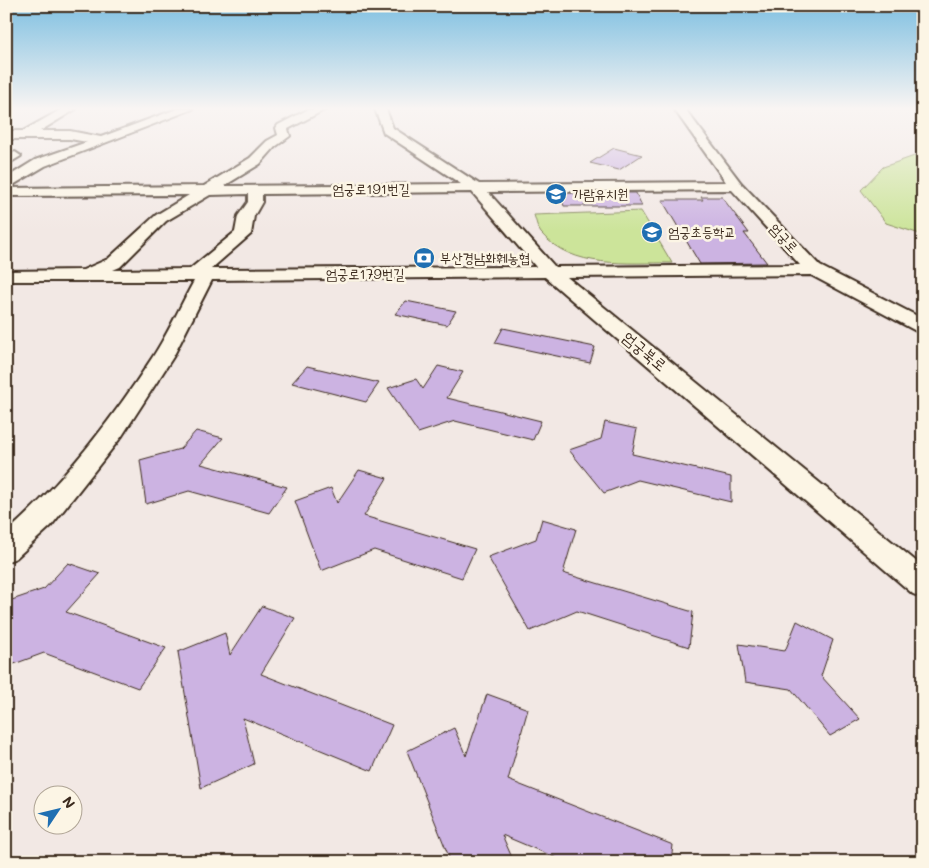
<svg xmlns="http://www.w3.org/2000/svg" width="929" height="868" font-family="Mali,'Poor Story',sans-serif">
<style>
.green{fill:#cce49a;stroke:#84875c}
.building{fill:#ccb3e2;stroke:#3b2a1e}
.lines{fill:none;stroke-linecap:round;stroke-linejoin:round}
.minor-casing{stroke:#3b2a1e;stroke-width:4}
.minor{fill:#fcf5e5;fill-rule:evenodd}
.labels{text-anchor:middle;stroke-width:5;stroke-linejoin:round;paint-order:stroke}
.far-street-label{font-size:14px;fill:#3b2a1e;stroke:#fcf5e5}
.far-poi-label{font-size:14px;fill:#3b2a1e;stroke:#fcf5e5;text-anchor:start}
.street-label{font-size:16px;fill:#3b2a1e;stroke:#fcf5e5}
</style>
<rect width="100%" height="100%" fill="#f2e8e4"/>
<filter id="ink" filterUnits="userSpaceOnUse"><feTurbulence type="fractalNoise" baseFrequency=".02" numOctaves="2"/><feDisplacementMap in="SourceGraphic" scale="10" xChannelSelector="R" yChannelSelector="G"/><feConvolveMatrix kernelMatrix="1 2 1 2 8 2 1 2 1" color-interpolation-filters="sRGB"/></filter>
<g filter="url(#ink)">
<g class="green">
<path d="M923 153V235L886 223 861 190 883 167Z"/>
<path d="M641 211 672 263C627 262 573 270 541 233 537 228 536 220 534 215Z"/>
</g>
<g class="building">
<path d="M614 148 642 155 619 170 590 163Z"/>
<path d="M560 193H636L642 206H564Z"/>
<path d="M701 197H722L749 233H744L767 263 700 264 662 200H703Z"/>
<path d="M406 301 456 311 447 325 395 314Z"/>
<path d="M503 328 595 347 590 363 495 343Z"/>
<path d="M307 366 379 383 366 402 292 383Z"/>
<path d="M438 366 463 372 447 398 541 421 533 440 455 421 418 433 388 388 416 379 423 389Z"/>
<path d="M605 422 637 429 632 454 731 477V502L638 480 604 493 569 450 601 439Z"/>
<path d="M196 431 223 438 201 464 287 487 269 513 189 491 146 504 140 460 180 449Z"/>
<path d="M359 470 387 478 364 516 475 549 462 578 374 550 321 571 295 501 331 488 337 503Z"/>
<path d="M542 519 576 529 563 573 693 612 689 647 577 611 530 631 488 557 536 539Z"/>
<path d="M68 563 100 574 66 612 166 648 138 688 44 653 6 667V602L44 589Z"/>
<path d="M262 606 295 618 261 674 392 725 372 771 243 718 254 764 201 788 178 652 225 633 230 655Z"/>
<path d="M797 621 833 640 821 676 860 719 830 736 791 689 745 682 739 644 785 651Z"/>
<path d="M487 694 528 709 508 780 673 845 671 862H566L502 835 514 862H451L407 751 454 728 466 756Z"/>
</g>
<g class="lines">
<g class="minor-casing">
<g id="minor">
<path d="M62 109H76L40 131H70L101 137 177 109H193L45 166 8 188 204 186 250 158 267 141 278 135 276 128 278 125 307 110 326 109 288 129 290 136 275 147 260 164 224 186 461 184 384 133 375 109H386L393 128 479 184 726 182 674 109H685L741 183 820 266 923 319V333L916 331 811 275 567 277 923 567V598L913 594 545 277 212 280 173 357 122 436 51 526 16 558 6 562V533C63 483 111 421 152 358 168 334 180 306 194 281H6V271L83 270 108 259 156 215 189 195 6 196V178L35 160 87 142 70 139H6V131H23ZM732 190 800 265 555 267 488 192ZM472 192 536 267 211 269 251 234 254 216 262 202V194ZM248 194V202L238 216 235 232 190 269 113 270 120 267 166 221 210 195Z"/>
<path d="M15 152 21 156 6 165V156Z"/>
</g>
</g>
<use href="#minor" class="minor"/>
</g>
</g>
<linearGradient id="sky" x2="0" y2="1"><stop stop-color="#7ebfe1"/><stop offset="0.47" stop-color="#f9f5f3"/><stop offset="1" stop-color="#f9f5f3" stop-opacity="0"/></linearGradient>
<rect width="929" height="231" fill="url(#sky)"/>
<defs>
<g id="school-disc" transform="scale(1.125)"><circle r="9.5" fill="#1f6fb2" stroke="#fcf5e5"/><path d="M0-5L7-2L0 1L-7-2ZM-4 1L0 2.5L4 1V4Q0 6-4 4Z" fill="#fff"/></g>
<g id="bank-disc" transform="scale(1.125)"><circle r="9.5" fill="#1f6fb2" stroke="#fcf5e5"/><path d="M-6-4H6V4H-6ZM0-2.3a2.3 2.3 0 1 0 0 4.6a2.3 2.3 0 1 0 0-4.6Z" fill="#fff"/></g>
</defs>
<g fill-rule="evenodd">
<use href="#school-disc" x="556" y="194"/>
<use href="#school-disc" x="652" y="232"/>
<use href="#bank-disc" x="424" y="258"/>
</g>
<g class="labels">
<g class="far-street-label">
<text x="371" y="194">엄궁로191번길</text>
<text transform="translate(784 238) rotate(47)" y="5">엄궁로</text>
<text x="365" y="279">엄궁로179번길</text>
</g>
<g class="far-poi-label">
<text x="572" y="199">가람유치원</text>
<text x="668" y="237">엄궁초등학교</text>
<text x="440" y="263">부산경남화훼농협</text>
</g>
<g class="street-label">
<text transform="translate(645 351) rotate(40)" y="6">엄궁북로</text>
</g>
</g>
<rect width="929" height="868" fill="none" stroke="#fcf5e5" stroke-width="25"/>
<rect x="12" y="12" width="904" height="843" fill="none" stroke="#3b2a1e" stroke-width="2" filter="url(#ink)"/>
<g transform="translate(58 810) rotate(55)"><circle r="24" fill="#fcf5e5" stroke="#afa495"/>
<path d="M0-4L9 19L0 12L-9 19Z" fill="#1f6fb2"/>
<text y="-8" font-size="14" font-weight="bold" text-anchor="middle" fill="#3b2a1e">N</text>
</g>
</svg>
